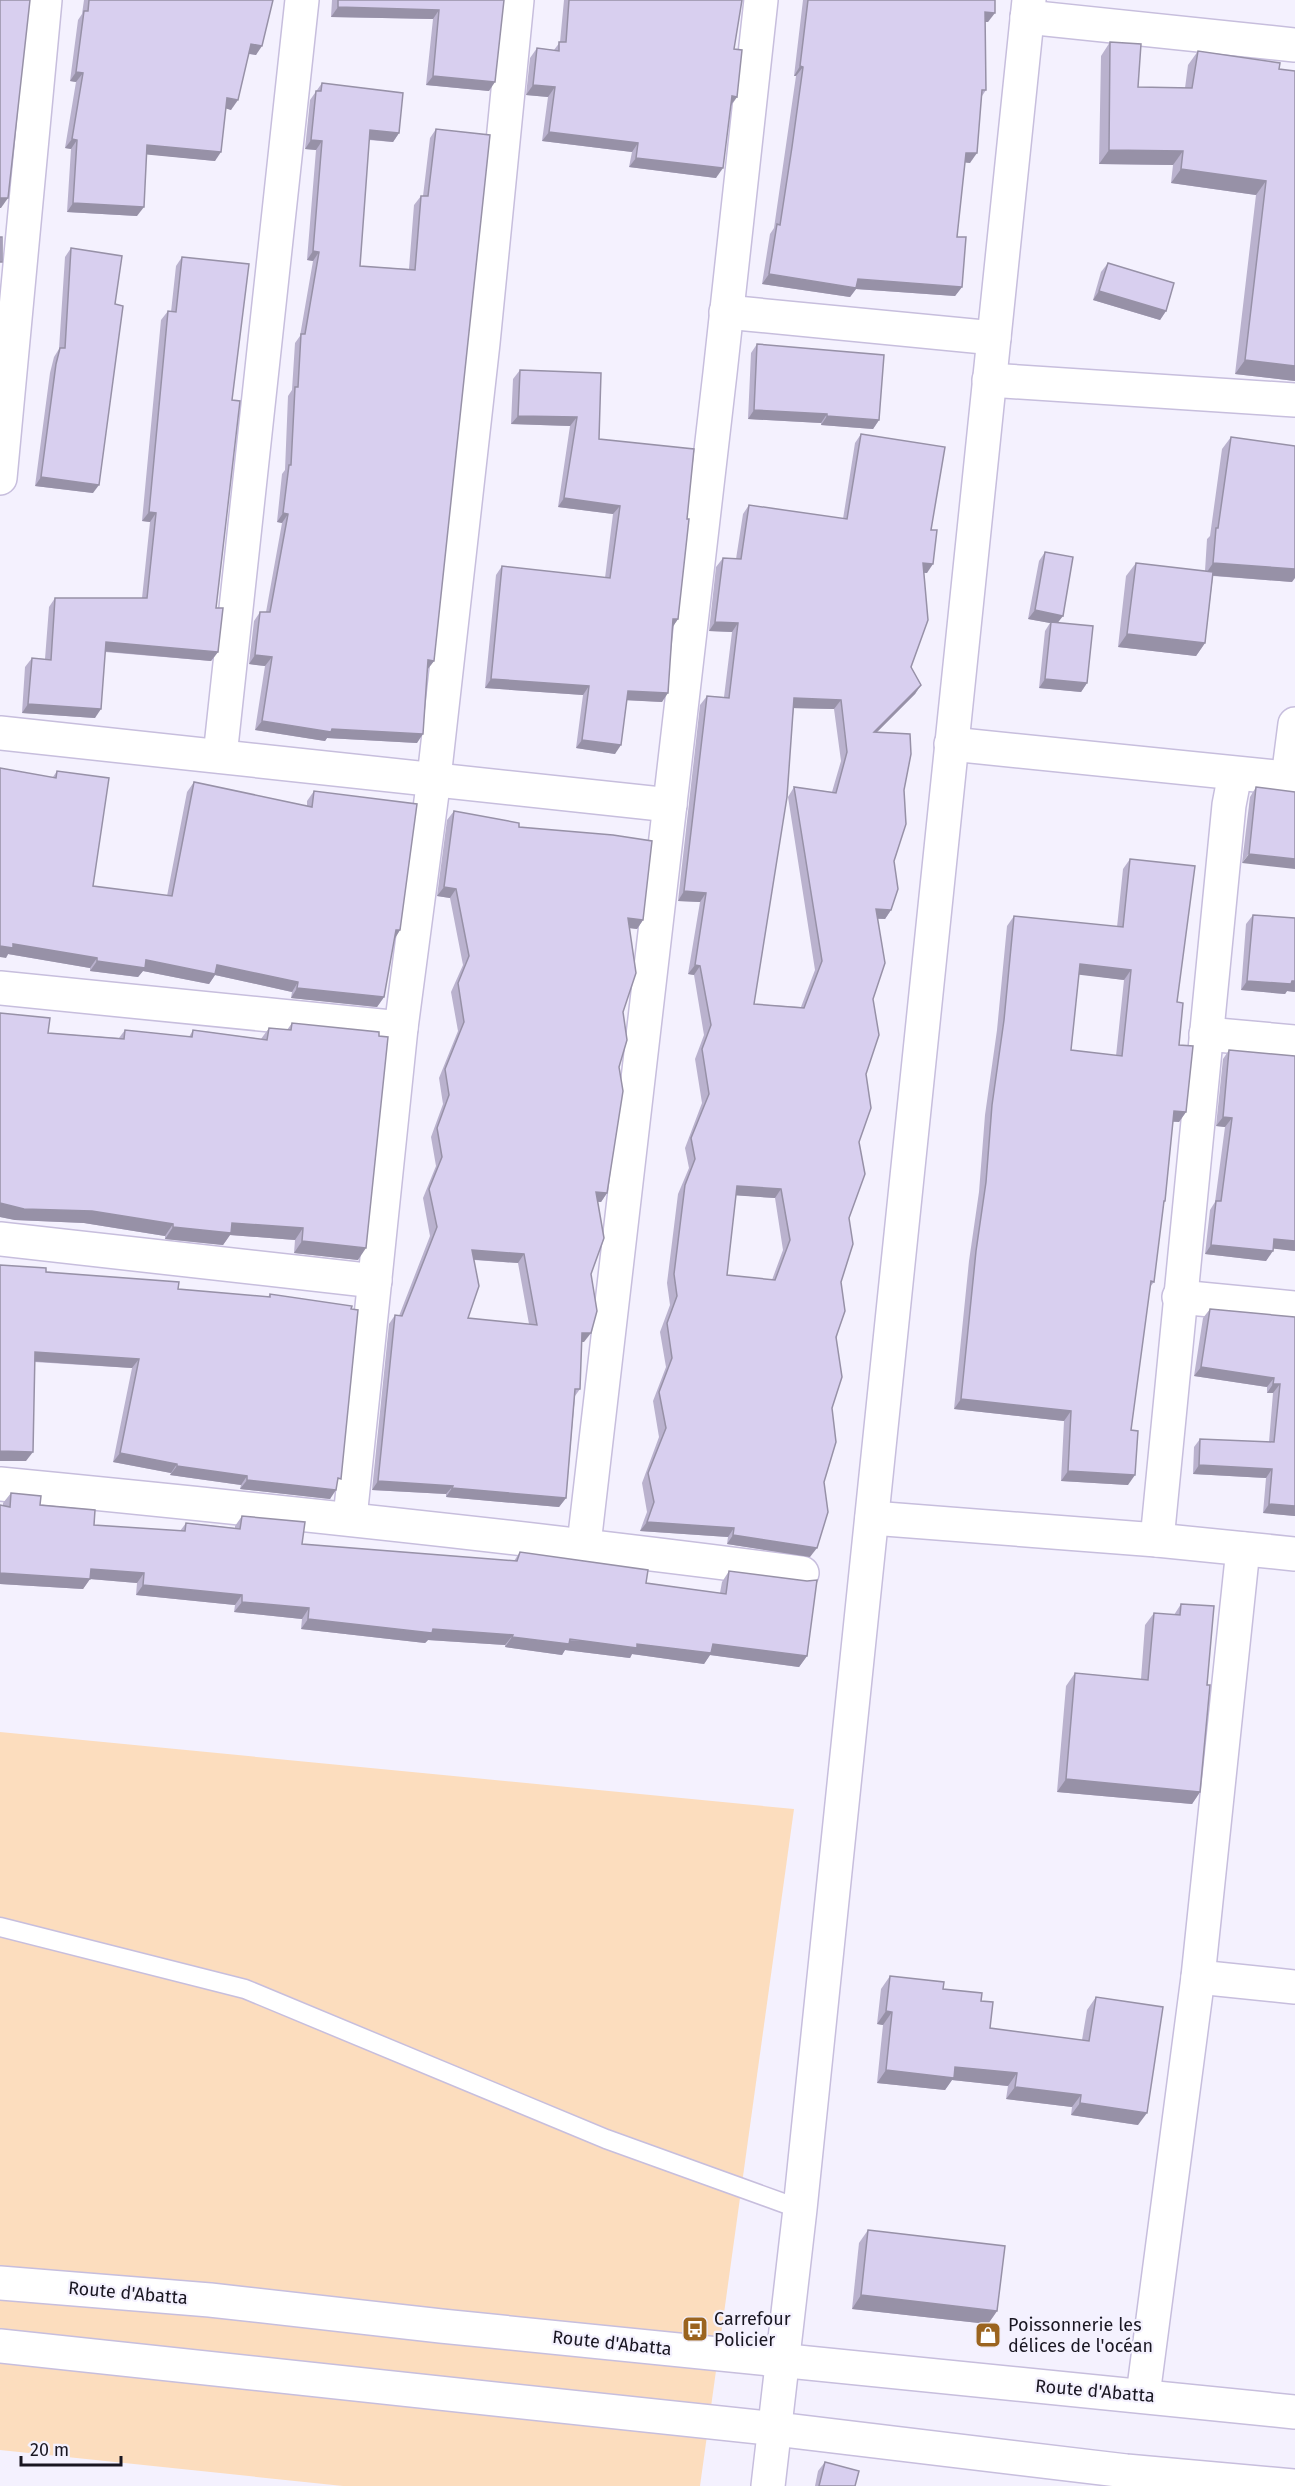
<svg xmlns="http://www.w3.org/2000/svg" width="1295" height="2486" font-family="'Fira Sans',sans-serif">
<style>
.green{fill:#fcddbe}
.lines{fill:none;stroke-linecap:round;stroke-linejoin:round}
.lane-casing{stroke:#c7bedd;stroke-width:21}
.street-casing{stroke:#c7bedd;stroke-width:36}
.secondary-casing{stroke:#c7bedd;stroke-width:36}
.lane{stroke:#fff;stroke-width:18}
.street{stroke:#fff;stroke-width:33}
.secondary{stroke:#fff;stroke-width:33}
.wall{fill:#bab2ce;fill-rule:evenodd}
.shaded-wall{fill:#9791a7}
.building{fill:#d8cfef;stroke:#9791a7;stroke-width:1.5;fill-rule:evenodd}
.labels{text-anchor:middle;stroke-width:4.5;stroke-linejoin:round;paint-order:stroke}
.street-label{font-size:18px;fill:#191621;stroke:#f4f1fe}
.poi-label{font-size:18px;fill:#191621;stroke:#f4f1fe;text-anchor:start}
</style>
<rect width="100%" height="100%" fill="#f4f1fe"/>
<path class="green" d="M0 1732 794 1809 700 2486H343L0 2450Z"/>
<g class="lines">
<g class="lane-casing">
<path id="lane" d="M0 1927 245 1989 606 2139 800 2209"/>
</g>
<g class="street-casing">
<g id="street">
<path d="M1027 17 1295 45"/>
<path d="M726 312 994 338"/>
<path d="M989 380 1295 400"/>
<path d="M0 478 45 0"/>
<path d="M0 733 670 805"/>
<path d="M951 744 1295 779"/>
<path d="M220 756 302 0"/>
<path d="M1288 778 1295 724"/>
<path d="M0 988 401 1028"/>
<path d="M1206 1034 1295 1042"/>
<path d="M0 1239 375 1281"/>
<path d="M1179 1297 1295 1308"/>
<path d="M0 1484C268 1510 535 1538 802 1573"/>
<path d="M350 1518 401 1028 434 778 483 343 517 0"/>
<path d="M872 1518 1157 1540 1295 1554"/>
<path d="M1157 1540 1229 805 1235 774"/>
<path d="M584 1544 720 373 761 0"/>
<path d="M1198 1977 1295 1987"/>
<path d="M1143 2395 1198 1977 1243 1549"/>
<path d="M768 2486 800 2209 1029 0"/>
</g>
</g>
<g class="secondary-casing">
<g id="secondary">
<path d="M0 2283 210 2300 441 2326 1295 2412"/>
<path d="M0 2346 776 2429 1126 2471 1293 2486"/>
</g>
</g>
<use href="#lane" class="lane"/>
<use href="#street" class="street"/>
<use href="#secondary" class="secondary"/>
</g>
<g class="wall">
<path d="M84 0H273L256 55 249 54 231 110 226 108 215 161 147 154 137 216 67 212 71 149 65 148 76 82 70 81 78 20 82 14Z"/>
<path d="M332 0H504L489 91 426 85 433 19 331 17Z"/>
<path d="M564 0H742L734 49 737 97 731 106 716 178 629 167 632 152 542 141 548 97 526 95 530 58 537 48 554 50 560 42Z"/>
<path d="M799 0H995L988 22H985L986 90 982 96 970 163 965 162 957 237 962 287 955 296 856 289 850 297 762 284 770 234 774 228 796 76H794L803 0Z"/>
<path d="M1110 42 1138 87 1185 88 1188 65 1198 51 1279 69 1295 381 1235 374 1256 195 1171 183 1173 165 1099 164 1101 56Z"/>
<path d="M322 83 399 133 393 142 369 140 360 266 409 269 414 205 421 196H423L430 138 436 129 434 661 427 670 417 743 327 738 325 741 255 730 265 666 249 664 254 621 260 612H266L282 523 277 522 282 474 285 470 288 396 292 390 295 343 300 336 313 261 307 260 316 150 305 149 310 100Z"/>
<path d="M71 248 115 304 93 493 35 486 50 373 54 357 59 349 65 257Z"/>
<path d="M182 257 232 400 216 608 218 652 211 661 105 652 95 718 22 713 25 667 32 658 45 659 49 607 55 598H142L150 522 142 521 161 320 168 311 171 312 176 266Z"/>
<path d="M1108 263 1166 311 1160 320 1093 300 1101 272Z"/>
<path d="M757 344 879 420 873 429 821 425V423L748 419 751 353Z"/>
<path d="M520 370 601 373 599 439 678 619 673 626 662 702 627 700 615 754 576 748 583 695 485 688 496 575 502 566 605 578 613 514 558 507 570 426 511 424 513 379Z"/>
<path d="M861 434 931 530 927 573H924L911 667 921 685 915 694 877 732 904 790 894 861 891 910 885 919H878L873 999 859 1142 841 1282 832 1408 824 1482 810 1557 727 1544 728 1537 640 1531 647 1512 642 1483 659 1437 653 1401 666 1367 660 1332 670 1305 667 1283 678 1194 689 1168 685 1148 702 1103 695 1059 704 1035 694 975 688 974 700 902 678 901 700 705 707 696 724 697 732 632 709 631 716 567 723 558 736 559 743 514 749 505 843 519 855 443ZM794 708 834 709 841 761 832 792 794 787 788 797 815 970 801 1007 754 1004ZM736 1195 775 1198 783 1250 772 1280 727 1275Z"/>
<path d="M1231 437 1292 582 1213 576 1205 643 1196 656 1118 647 1126 576 1136 563 1205 571 1207 539 1210 536 1222 449Z"/>
<path d="M1045 552 1058 623 1087 683 1081 692 1039 688 1045 631 1050 623 1028 619 1039 561Z"/>
<path d="M57 771 93 886 167 896 187 792 194 782 307 806V801L314 791 400 930 394 939 384 997 377 1007 291 998 292 992 215 975 209 984 143 971 138 977 90 971V968L8 954 6 958 53 777Z"/>
<path d="M1256 787 1295 792 1242 863 1250 797Z"/>
<path d="M454 811 519 827 643 920 637 929 629 928 619 1067 607 1193 601 1202H598L584 1342H581L580 1389 575 1396 566 1498 559 1507 446 1497V1494L372 1490 389 1324 395 1315 399 1316 430 1236 423 1198 436 1166 431 1137 443 1104 439 1078 458 1031 451 992 463 965 450 898 437 896 447 820ZM474 1260 518 1263 529 1324 468 1318Z"/>
<path d="M1130 859 1177 1002 1179 1045 1186 1112 1179 1122H1173L1165 1201 1163 1204 1154 1282 1150 1287 1131 1430 1128 1485 1061 1481 1064 1421 954 1409 969 1261 979 1192 985 1115 997 1030 1007 926 1014 916 1117 927 1123 869ZM1079 974 1124 980 1116 1056 1071 1050Z"/>
<path d="M1253 915 1295 918V992L1287 991 1285 994 1241 990 1246 924Z"/>
<path d="M0 1013 48 1033 119 1038 125 1030 189 1037 193 1030 261 1039 269 1028 287 1030 292 1023 358 1260 294 1253 295 1240 230 1235 223 1245 165 1239V1236L84 1223 15 1220 0 1217Z"/>
<path d="M1229 1050 1295 1056V1251L1273 1248 1266 1261 1205 1254 1210 1210 1215 1202 1225 1127 1216 1126 1223 1059Z"/>
<path d="M0 1265 178 1289 268 1297 270 1294 337 1484 330 1499 240 1489 241 1485 170 1475 171 1473 113 1462 132 1368 34 1362 26 1461H0Z"/>
<path d="M1210 1309 1295 1317V1516L1263 1513 1266 1478 1193 1474 1194 1447 1200 1439 1269 1442 1273 1393H1267V1387L1194 1376 1203 1318Z"/>
<path d="M11 1493 40 1505 94 1525 180 1531 186 1523 235 1528V1526L242 1516 302 1544 514 1561 520 1552 646 1583 720 1593 722 1582 729 1571 807 1656 799 1667 710 1655 704 1664 632 1654 630 1658 565 1650 562 1655 505 1647V1645L428 1640 425 1643 301 1629 302 1619 234 1612 235 1605 136 1595 137 1583 90 1579 83 1589 0 1584V1505L3 1506V1503Z"/>
<path d="M1181 1604 1207 1685 1200 1792 1192 1804 1057 1792 1066 1686 1075 1673 1141 1679 1145 1625 1154 1613 1174 1615Z"/>
<path d="M890 1976 943 1989 981 2001 990 2028 1082 2040 1087 2010 1096 1997 1138 2125 1071 2115 1072 2107 1006 2099 1008 2086 952 2080 945 2090 877 2083 883 2025 877 2024 881 1989Z"/>
<path d="M868 2230 997 2311 988 2324 852 2309 859 2243Z"/>
<path d="M825 2462 855 2486H815L818 2471Z"/>
</g>
<g class="shaded-wall">
<path d="M338 7 439 10 433 19 331 17Z"/>
<path d="M985 12 995 13 988 22H979Z"/>
<path d="M251 44 262 46 256 55 245 53Z"/>
<path d="M800 66 803 67 796 76H794Z"/>
<path d="M76 72 83 73 76 82 70 81Z"/>
<path d="M433 76 495 82 489 91 426 85Z"/>
<path d="M533 85 555 87 548 97 526 95Z"/>
<path d="M732 96 737 97 730 106Z"/>
<path d="M227 98 238 100 231 110 221 107Z"/>
<path d="M370 130 399 133 393 142 364 139Z"/>
<path d="M549 132 638 143 632 152 542 141Z"/>
<path d="M72 139 77 140 71 149 65 148Z"/>
<path d="M311 140 322 141 316 150 305 149Z"/>
<path d="M147 145 221 152 215 161 141 154Z"/>
<path d="M1109 150 1183 151 1173 165 1099 164Z"/>
<path d="M966 153H977L970 163 960 162Z"/>
<path d="M636 158 723 168 716 178 629 167Z"/>
<path d="M1181 169 1266 181 1256 195 1171 183Z"/>
<path d="M0 198H8L1 208H0Z"/>
<path d="M73 203 144 207 137 216 67 212Z"/>
<path d="M313 251 319 252 313 261 307 260Z"/>
<path d="M769 274 858 279 962 287 955 296 856 289 850 297 762 284Z"/>
<path d="M1099 291 1166 311 1160 320 1093 300Z"/>
<path d="M1245 360 1295 366V381L1235 374Z"/>
<path d="M754 410 827 414 821 423 748 419Z"/>
<path d="M518 416 577 417 570 426 511 424Z"/>
<path d="M827 416 879 420 873 429 821 425Z"/>
<path d="M41 477 99 485 93 493 35 486Z"/>
<path d="M564 498 620 506 613 514 558 507Z"/>
<path d="M149 512 156 513 150 522 142 521Z"/>
<path d="M283 513 288 514 282 523 277 522Z"/>
<path d="M923 563 933 564 927 573 916 572Z"/>
<path d="M1213 563 1295 569V578L1292 582 1205 575Z"/>
<path d="M1035 610 1063 616 1056 625 1051 622 1050 623 1028 619Z"/>
<path d="M673 619H678L672 628Z"/>
<path d="M715 622 738 623 732 632 709 631Z"/>
<path d="M1127 634 1205 643 1196 656 1118 647Z"/>
<path d="M106 642 218 652 211 661 100 651Z"/>
<path d="M255 655 272 657 265 666 249 664Z"/>
<path d="M428 660 434 661 427 670Z"/>
<path d="M491 679 589 686 583 695 485 688Z"/>
<path d="M1045 679 1087 683 1081 692 1039 688Z"/>
<path d="M921 685 915 694 868 741 874 732Z"/>
<path d="M628 691 668 693 662 702 622 700Z"/>
<path d="M794 698 841 700 834 709 788 708Z"/>
<path d="M28 704 101 709 95 718 22 713Z"/>
<path d="M262 721 332 729 423 734 417 743 327 738 325 741 255 730Z"/>
<path d="M582 740 621 745 615 754 576 748Z"/>
<path d="M1249 854 1295 859V869L1242 863Z"/>
<path d="M444 887 456 889 450 898 437 896Z"/>
<path d="M684 891 706 893 700 902 678 901Z"/>
<path d="M876 909 891 910 885 919 869 918Z"/>
<path d="M628 918 643 920 637 929 621 927Z"/>
<path d="M396 930H400L394 940Z"/>
<path d="M13 944 97 958 90 968 8 954 6 958 0 957V946Z"/>
<path d="M146 960 217 965 298 982 292 992 215 975 209 984 143 971 138 977 90 971 97 961Z"/>
<path d="M1080 964 1131 970 1124 980 1073 974Z"/>
<path d="M695 965 700 966 694 975 688 974Z"/>
<path d="M1247 981H1295V992L1287 991 1285 994 1241 990Z"/>
<path d="M297 988 384 997 377 1007 291 998Z"/>
<path d="M1174 1111 1186 1112 1179 1122 1168 1121Z"/>
<path d="M1223 1117 1232 1118 1225 1127 1216 1126Z"/>
<path d="M737 1186 781 1189 775 1198 730 1195Z"/>
<path d="M596 1192 607 1193 601 1202 590 1201Z"/>
<path d="M0 1203 92 1211 173 1224 165 1236 84 1223 15 1220 0 1217Z"/>
<path d="M232 1223 303 1228 295 1240 230 1235 223 1245 165 1239 173 1227Z"/>
<path d="M1274 1239 1295 1241V1251L1268 1248Z"/>
<path d="M302 1241 366 1248 358 1260 294 1253Z"/>
<path d="M1211 1245 1273 1251 1266 1261 1205 1254Z"/>
<path d="M472 1250 524 1254 518 1263 466 1259Z"/>
<path d="M582 1333H591L584 1342H576Z"/>
<path d="M35 1352 139 1359 132 1368 28 1361Z"/>
<path d="M1201 1367 1274 1378 1267 1387 1194 1376Z"/>
<path d="M1273 1384H1280L1273 1393H1267Z"/>
<path d="M961 1399 1071 1411 1064 1421 954 1409Z"/>
<path d="M0 1451 33 1452 26 1461H0Z"/>
<path d="M120 1453 177 1464 171 1473 113 1462Z"/>
<path d="M1199 1465 1272 1469 1266 1478 1193 1474Z"/>
<path d="M177 1466 247 1476 241 1485 170 1475Z"/>
<path d="M1068 1471 1135 1475 1128 1485 1061 1481Z"/>
<path d="M247 1480 336 1490 330 1499 240 1489Z"/>
<path d="M378 1481 453 1486 446 1494 372 1490Z"/>
<path d="M452 1488 566 1498 559 1507 446 1497Z"/>
<path d="M1269 1504 1295 1506V1516L1263 1513Z"/>
<path d="M647 1522 734 1528 728 1537 640 1531Z"/>
<path d="M733 1535 817 1548 810 1557 727 1544Z"/>
<path d="M91 1569 144 1573 137 1583 90 1579 83 1589 0 1584V1573Z"/>
<path d="M143 1585 242 1595 235 1605 136 1595Z"/>
<path d="M242 1602 309 1608 302 1619 234 1612Z"/>
<path d="M308 1619 433 1629 513 1635 505 1645 428 1640 425 1643 301 1629Z"/>
<path d="M512 1637 637 1644H713L807 1656 799 1667 710 1655 704 1664 632 1654 630 1658 565 1650 562 1655 505 1647Z"/>
<path d="M1066 1779 1200 1792 1192 1804 1057 1792Z"/>
<path d="M886 2011 892 2012 883 2025 877 2024Z"/>
<path d="M955 2067 1017 2073 1008 2086 952 2080 945 2090 877 2083 886 2070Z"/>
<path d="M1015 2087 1081 2095 1072 2107 1006 2099Z"/>
<path d="M1080 2103 1147 2113 1138 2125 1071 2115Z"/>
<path d="M861 2295 997 2311 988 2324 852 2309Z"/>
</g>
<g class="building">
<path d="M0 0H30L8 198H0Z"/>
<path d="M89 0H273L262 46 251 44 238 100 227 98 221 152 147 145 144 207 73 203 77 140 72 139 83 73 76 72 84 11H88Z"/>
<path d="M338 0H504L495 82 433 76 439 10 338 7Z"/>
<path d="M569 0H742L734 49 742 50 737 97 732 96 723 168 636 158 638 143 549 132 555 87 533 85 537 48 559 51V42H566Z"/>
<path d="M808 0H995V13L985 12 986 90H982L977 153H966L957 237H966L962 287 858 279 856 288 769 274 777 224 780 225 792 147 803 67 800 66Z"/>
<path d="M1110 42 1141 44 1138 87 1192 88 1198 51 1280 63 1279 69 1295 71V366L1245 360 1266 181 1181 169 1183 151 1109 150Z"/>
<path d="M322 83 403 93 399 133 370 130 360 266 415 270 421 196H428L436 129 490 135 434 661 428 660 423 734 332 729 331 732 262 721 272 657 255 655 260 612H270L288 514 283 513 289 465H291L295 387H298L301 334H305L319 252 313 251 322 141 311 140 316 91H321Z"/>
<rect x="0" y="237" width="2" height="25"/>
<path d="M71 248 122 256 115 304 123 306 99 485 41 477 56 364 60 348H65Z"/>
<path d="M182 257 249 264 232 400 240 401 216 608H223L218 652 106 642 101 709 28 704 32 658 51 660 55 598H147L156 513 149 512 168 311 176 312Z"/>
<path d="M1108 263 1174 283 1166 311 1099 291Z"/>
<path d="M757 344 884 355 879 420 827 416V414L754 410Z"/>
<path d="M520 370 601 373 599 439 694 449 687 519H689L678 619H673L668 693 628 691 621 745 582 740 589 686 491 679 502 566 610 578 620 506 564 498 577 417 518 416Z"/>
<path d="M861 434 945 447 931 530H937L933 564 923 563 928 620 911 667 921 685 874 732 910 734 911 754 904 790 906 824 894 861 898 889 891 910 876 909 885 963 873 999 879 1035 866 1074 871 1108 859 1142 865 1174 849 1218 853 1244 841 1282 845 1311 836 1337 842 1377 832 1408 836 1442 824 1482 828 1512 817 1548 733 1535 734 1528 647 1522 654 1502 648 1473 666 1428 659 1392 672 1358 667 1323 677 1296 674 1274 685 1185 695 1159 691 1138 709 1094 702 1049 711 1025 700 966 695 965 706 893 684 891 707 696 729 698 738 623 715 622 723 558 741 559 749 505 847 519ZM794 698 841 700 847 752 836 793 794 787 822 961 804 1008 754 1004 787 797ZM737 1186 781 1189 790 1240 775 1280 727 1275Z"/>
<path d="M1231 437 1295 446V569L1213 563 1216 528H1218Z"/>
<path d="M1045 552 1073 557 1063 616 1035 610Z"/>
<path d="M1136 563 1213 572 1205 643 1127 634Z"/>
<path d="M1051 622 1093 626 1087 683 1045 679Z"/>
<path d="M0 768 56 778 57 771 109 778 93 886 172 896 194 782 312 807 314 791 417 804 400 930H396L384 997 297 988 298 982 217 965 215 974 146 960 145 968 97 961V958L13 944V948L0 946Z"/>
<path d="M1256 787 1295 792V859L1249 854Z"/>
<path d="M454 811 519 823V827L613 835 652 841 643 920 628 918 636 973 623 1012 627 1040 619 1067 623 1091 607 1193 596 1192 604 1238 591 1274 597 1311 591 1333H582L580 1389H575L566 1498 452 1488 453 1486 378 1481 395 1315 402 1316 437 1227 429 1189 442 1157 437 1128 449 1095 445 1069 464 1022 458 983 469 956 456 889 444 887ZM472 1250 524 1254 537 1325 468 1318 479 1286Z"/>
<path d="M1130 859 1195 866 1177 1002 1183 1003 1179 1045 1193 1046 1186 1112 1174 1111 1165 1201H1164L1154 1282 1151 1281 1131 1430 1138 1431 1135 1475 1068 1471 1071 1411 961 1399 976 1251 986 1182 992 1105 1004 1020 1014 916 1123 927ZM1080 964 1131 970 1122 1056 1071 1050Z"/>
<path d="M1253 915 1295 918V981H1292L1291 984 1247 981Z"/>
<path d="M0 1013 50 1018 48 1033 124 1039 125 1030 192 1037 193 1030 267 1040 269 1028 291 1030 292 1023 379 1032V1036L388 1037 366 1248 302 1241 303 1228 232 1223 231 1233 173 1227V1224L92 1211 24 1209 0 1203Z"/>
<path d="M1229 1050 1295 1056V1241L1274 1239 1273 1251 1211 1245 1216 1201H1221L1232 1118 1223 1117Z"/>
<path d="M0 1265 46 1268V1272L179 1282 178 1289 270 1297V1294L352 1306 351 1309 358 1310 341 1479 338 1478 336 1490 247 1480V1476L177 1466V1464L120 1453 139 1359 35 1352 33 1452 0 1451Z"/>
<path d="M1210 1309 1295 1317V1506L1269 1504 1272 1469 1199 1465 1200 1439 1274 1442 1280 1384H1273L1274 1378 1201 1367Z"/>
<path d="M11 1493 41 1496 40 1505 95 1510 94 1525 185 1531 186 1523 240 1529 242 1516 305 1522 302 1544 517 1561 520 1552 648 1570 646 1583 726 1594 729 1571 807 1581 817 1580 807 1656 713 1644 711 1653 637 1644V1648L570 1639 569 1644 512 1637 513 1635 433 1629 432 1633 308 1619 309 1608 242 1602V1595L143 1585 144 1573 91 1569 90 1579 0 1573V1505L10 1507Z"/>
<path d="M1181 1604 1214 1606 1207 1685H1210L1200 1792 1066 1779 1075 1673 1148 1680 1154 1613 1180 1615Z"/>
<path d="M890 1976 944 1982 943 1989 982 1993 981 2001 993 2002 990 2028 1089 2041 1096 1997 1163 2007 1147 2113 1080 2103 1081 2095 1015 2087 1017 2073 955 2067 954 2078 886 2070 892 2012 886 2011Z"/>
<path d="M868 2230 1005 2246 997 2311 861 2295Z"/>
<path d="M825 2462 859 2471 855 2486H819Z"/>
</g>
<defs>
<g id="bus-square" transform="scale(1.35)"><rect x="-9" y="-9" width="18" height="18" rx="4" fill="#9b641f" stroke="#f4f1fe"/><path d="M-5-6H5V4H4V6H2V4H-2V6H-4V4H-5ZM-3.5-4V0h7V-4ZM-3.5 1.2v1.5H-2V1.2ZM2 1.2v1.5H3.5V1.2Z" fill="#fff"/></g>
<g id="shop-square" transform="scale(1.35)"><rect x="-9" y="-9" width="18" height="18" rx="4" fill="#9b641f" stroke="#f4f1fe"/><path d="M-5-2.5h2.3a2.7 3.5 0 0 1 5.4 0H5L5.5 6h-11ZM-1.5-2.5h3a1.5 2.3 0 0 0-3 0Z" fill="#fff"/></g>
</defs>
<g fill-rule="evenodd">
<use href="#bus-square" x="695" y="2329"/>
<use href="#shop-square" x="988" y="2335"/>
</g>
<g class="labels">
<g class="street-label">
<text transform="translate(128 2293) rotate(5)" y="6">Route d'Abatta</text>
<text transform="translate(612 2343) rotate(6)" y="6">Route d'Abatta</text>
<text transform="translate(1095 2391) rotate(5)" y="6">Route d'Abatta</text>
</g>
<g class="poi-label">
<text x="714" y="2325">Carrefour<tspan x="714" dy="21">Policier</tspan></text>
<text x="1008" y="2331">Poissonnerie les<tspan x="1008" dy="21">délices de l'océan</tspan></text>
</g>
</g>
<path d="M21 2456v9h100v-9" fill="none" stroke="#191621" stroke-width="3"/>
<text x="30" y="2456" font-size="18" fill="#191621" stroke="#f4f1fe" stroke-width="4.5" paint-order="stroke">20 m</text>
</svg>
